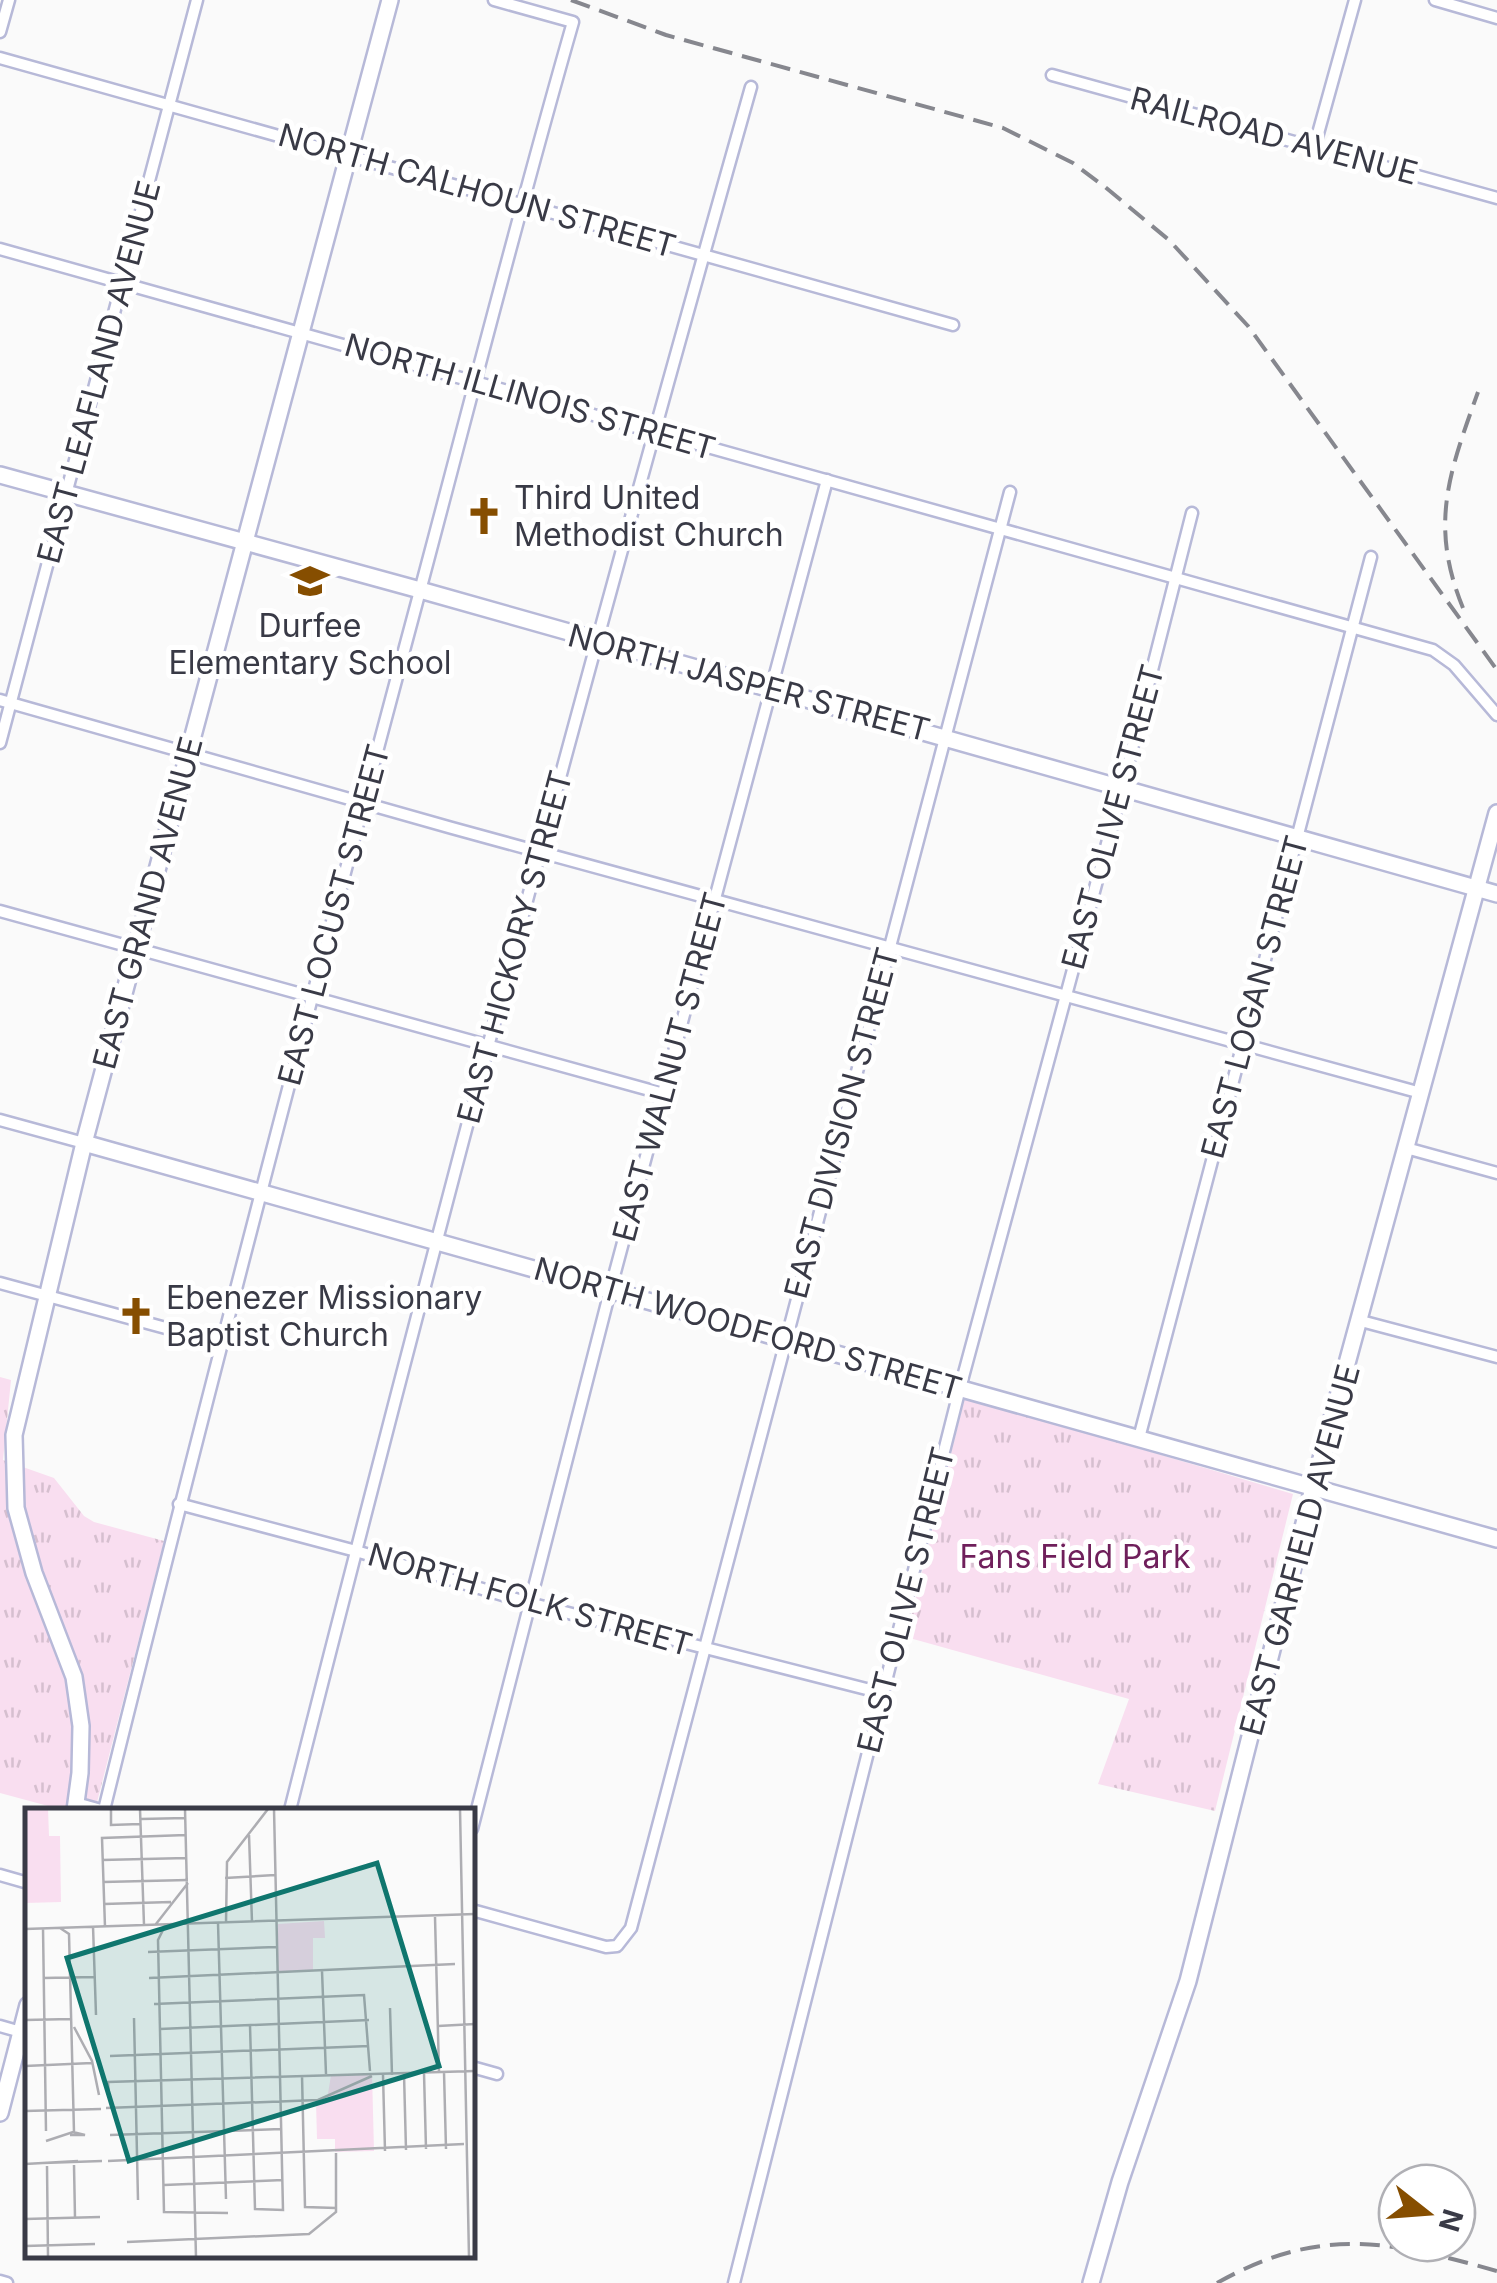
<svg xmlns="http://www.w3.org/2000/svg" width="1497" height="2283" font-family="Inter,sans-serif">
<style>
.park{fill:url(#park-tufts)}
.lines{fill:none;stroke-linecap:round;stroke-linejoin:round}
.street-casing{stroke:#b7b9d8;stroke-width:15}
.secondary-casing{stroke:#b7b9d8;stroke-width:20}
.street{stroke:#fff;stroke-width:10}
.secondary{stroke:#fff;stroke-width:15}
.rail{stroke:#86878e;stroke-width:4;stroke-dasharray:20 10;stroke-linecap:butt}
.labels{text-anchor:middle;stroke-width:10;stroke-linejoin:round;paint-order:stroke}
.street-label{font-size:32px;fill:#393a46;stroke:#fff}
.poi-label{font-size:32px;fill:#393a46;stroke:#fff;text-anchor:start}
.park-label{font-size:32px;fill:#6f1f5b;stroke:#fff}
.inset-road{fill:none;stroke:#adadb2;stroke-width:2.5}
.view{fill:#0f766e;fill-opacity:0.15;stroke:#0f766e;stroke-width:5}
.inset-edge{fill:none;stroke:#393a46;stroke-width:5}
</style>
<defs>
<pattern id="park-tufts" width="24" height="20" patternUnits="userSpaceOnUse" patternTransform="scale(2.5)"><rect width="24" height="20" fill="#f9def0"/><path d="M3 7l-1-3M5 7V3M7 7l1-3M15 17l-1-3M17 17v-4M19 17l1-3" fill="none" stroke="#d6bfcf"/></pattern>
</defs>
<rect width="100%" height="100%" fill="#fafafa"/>
<g class="park">
<path d="M0 1377 11 1380 3 1460 54 1478 84 1516 94 1522 164 1541 95 1810H63L0 1793Z"/>
<path d="M965 1397 1293 1494 1215 1811 1098 1784 1129 1699 906 1637Z"/>
</g>
<g class="lines">
<g class="street-casing">
<g id="street">
<path d="M1435 0 1497 18"/>
<path d="M0 32 9 0"/>
<path d="M0 58 953 325"/>
<path d="M1052 75 1497 198"/>
<path d="M1314 148 1355 0"/>
<path d="M0 249 1433 650 1454 665 1497 715"/>
<path d="M0 700 452 828 1421 1093"/>
<path d="M0 743 197 0"/>
<path d="M0 911 664 1094"/>
<path d="M0 1120 84 1143"/>
<path d="M1406 1148 1497 1173"/>
<path d="M0 1283 221 1343"/>
<path d="M1361 1321 1497 1357"/>
<path d="M1139 1438 1371 557"/>
<path d="M179 1504 356 1551 529 1603 882 1693"/>
<path d="M76 1803 101 1810"/>
<path d="M104 1810C205 1402 312 994 421 587 471 399 519 210 573 22L494 0"/>
<path d="M290 1810C436 1234 589 659 751 87"/>
<path d="M472 1829 610 1291 827 480"/>
<path d="M0 1875 28 1883"/>
<path d="M472 1910 606 1947 617 1946 631 1928 1010 492"/>
<path d="M0 2026 21 2032"/>
<path d="M472 2067 497 2074"/>
<path d="M0 2281 7 2283"/>
<path d="M734 2283 960 1388 1122 788 1192 513"/>
</g>
</g>
<g class="secondary-casing">
<g id="secondary">
<path d="M0 475 420 590 1497 894"/>
<path d="M84 1143 1497 1539"/>
<path d="M75 1810 80 1773 81 1726 74 1677 34 1573 16 1508 14 1435 84 1143 390 0"/>
<path d="M0 2113 28 2005"/>
<path d="M1091 2283 1120 2182 1188 1981 1313 1488 1497 813"/>
</g>
</g>
<use href="#street" class="street"/>
<use href="#secondary" class="secondary"/>
<g class="rail">
<path d="M571 0 666 35 1003 128 1073 163 1105 187 1169 240 1248 326 1497 670"/>
<path d="M1463 608C1429 525 1449 473 1478 392"/>
<path d="M1217 2283C1320 2225 1390 2241 1497 2271"/>
</g>
</g>
<defs>
<g id="church-bare" transform="scale(3)"><path d="M-1.2-6h2.4v3.5h3.3v2.4h-3.3V6h-2.4V-.1h-3.3v-2.4h3.3Z" fill="#864e00" stroke="#fff" stroke-width="2.5" paint-order="stroke"/></g>
<g id="school-bare" transform="scale(3)"><path d="M0-5L7-2L0 1L-7-2ZM-4 1L0 2.5L4 1V4Q0 6-4 4Z" fill="#864e00" stroke="#fff" stroke-width="2.5" paint-order="stroke"/></g>
</defs>
<g fill-rule="evenodd">
<use href="#church-bare" x="484" y="516"/>
<use href="#school-bare" x="310" y="581"/>
<use href="#church-bare" x="136" y="1316"/>
</g>
<g class="labels">
<g class="street-label">
<text transform="translate(1274 136) rotate(15)" y="11">RAILROAD AVENUE</text>
<text transform="translate(477 191) rotate(16)" y="11">NORTH CALHOUN STREET</text>
<text transform="translate(99 372) rotate(-75)" y="11">EAST LEAFLAND AVENUE</text>
<text transform="translate(530 397) rotate(16)" y="11">NORTH ILLINOIS STREET</text>
<text transform="translate(749 683) rotate(15)" y="11">NORTH JASPER STREET</text>
<text transform="translate(1113 817) rotate(-75)" y="11">EAST OLIVE STREET</text>
<text transform="translate(148 903) rotate(-75)" y="11">EAST GRAND AVENUE</text>
<text transform="translate(334 915) rotate(-75)" y="11">EAST LOCUST STREET</text>
<text transform="translate(515 947) rotate(-75)" y="11">EAST HICKORY STREET</text>
<text transform="translate(1255 997) rotate(-75)" y="11">EAST LOGAN STREET</text>
<text transform="translate(670 1067) rotate(-75)" y="11">EAST WALNUT STREET</text>
<text transform="translate(842 1123) rotate(-75)" y="11">EAST DIVISION STREET</text>
<text transform="translate(748 1329) rotate(16)" y="11">NORTH WOODFORD STREET</text>
<text transform="translate(1300 1550) rotate(-75)" y="11">EAST GARFIELD AVENUE</text>
<text transform="translate(530 1600) rotate(16)" y="11">NORTH FOLK STREET</text>
<text transform="translate(906 1600) rotate(-76)" y="11">EAST OLIVE STREET</text>
</g>
<g class="poi-label">
<text x="514" y="509">Third United<tspan x="514" dy="37">Methodist Church</tspan></text>
<text x="310" y="637" text-anchor="middle">Durfee<tspan x="310" dy="37">Elementary School</tspan></text>
<text x="166" y="1309">Ebenezer Missionary<tspan x="166" dy="37">Baptist Church</tspan></text>
</g>
<g class="park-label">
<text x="1075" y="1568">Fans Field Park</text>
</g>
</g>
<g transform="translate(25 1808)">
<rect width="450" height="450" fill="#fafafa"/>
<path d="M0 1H23L24 28H35L36 94 0 95ZM299 113 300 130H288V162L253 164V116ZM347 265 349 343 310 344V331H292L291 294 302 292 306 267Z" fill="#f9def0"/>
<path class="inset-road" d="M86 1V17L115 16M115 1 119 117M160 1 171 449M435 1 444 449M116 11 161 10M224 27 227 114M77 52 162 50M200 70 250 67M78 74 163 72M79 96 146 94M410 109 414 264M193 115 201 391M201 115 202 54 243 1M131 116 163 75M141 116 133 132 139 404 203 405M68 118 71 207M80 119 77 30 161 27M18 120 21 323M35 120 44 126 49 324M0 121 450 106M123 144 251 139M297 163 301 266M18 170 70 169M124 170 430 156M129 196 339 187 345 263M365 200 367 267M109 210 113 392M0 212 46 211M225 217 230 401 258 402 249 1M413 218 450 216M49 219 67 253 74 287M135 221 344 212M85 248 344 238M0 258 67 255M419 264 421 341M399 265 401 341M379 266 381 342M277 267 280 399 311 400M358 267 360 343M84 289 83 274 450 263M81 300 293 292 347 268M0 303 76 301M85 327 256 321M21 333 48 324 60 327H45M83 353 439 336M18 355 77 353M0 356 53 353M49 357 50 410M22 358 23 449M139 377 258 372M0 411 75 409M102 434 284 426 311 404V345M0 438 70 436"/>
<path class="view" d="M352 55 414 258 104 353 42 150Z"/>
<rect width="450" height="450" class="inset-edge"/>
</g>
<g transform="translate(1427 2213) rotate(107)"><circle r="48" fill="#ffffff" stroke="#b0b0b5" stroke-width="2.5"/>
<path d="M0-8L18 38L0 25L-18 38Z" fill="#864e00"/>
<text y="-15" font-size="28" font-weight="bold" text-anchor="middle" fill="#393a46">N</text>
</g>
</svg>
